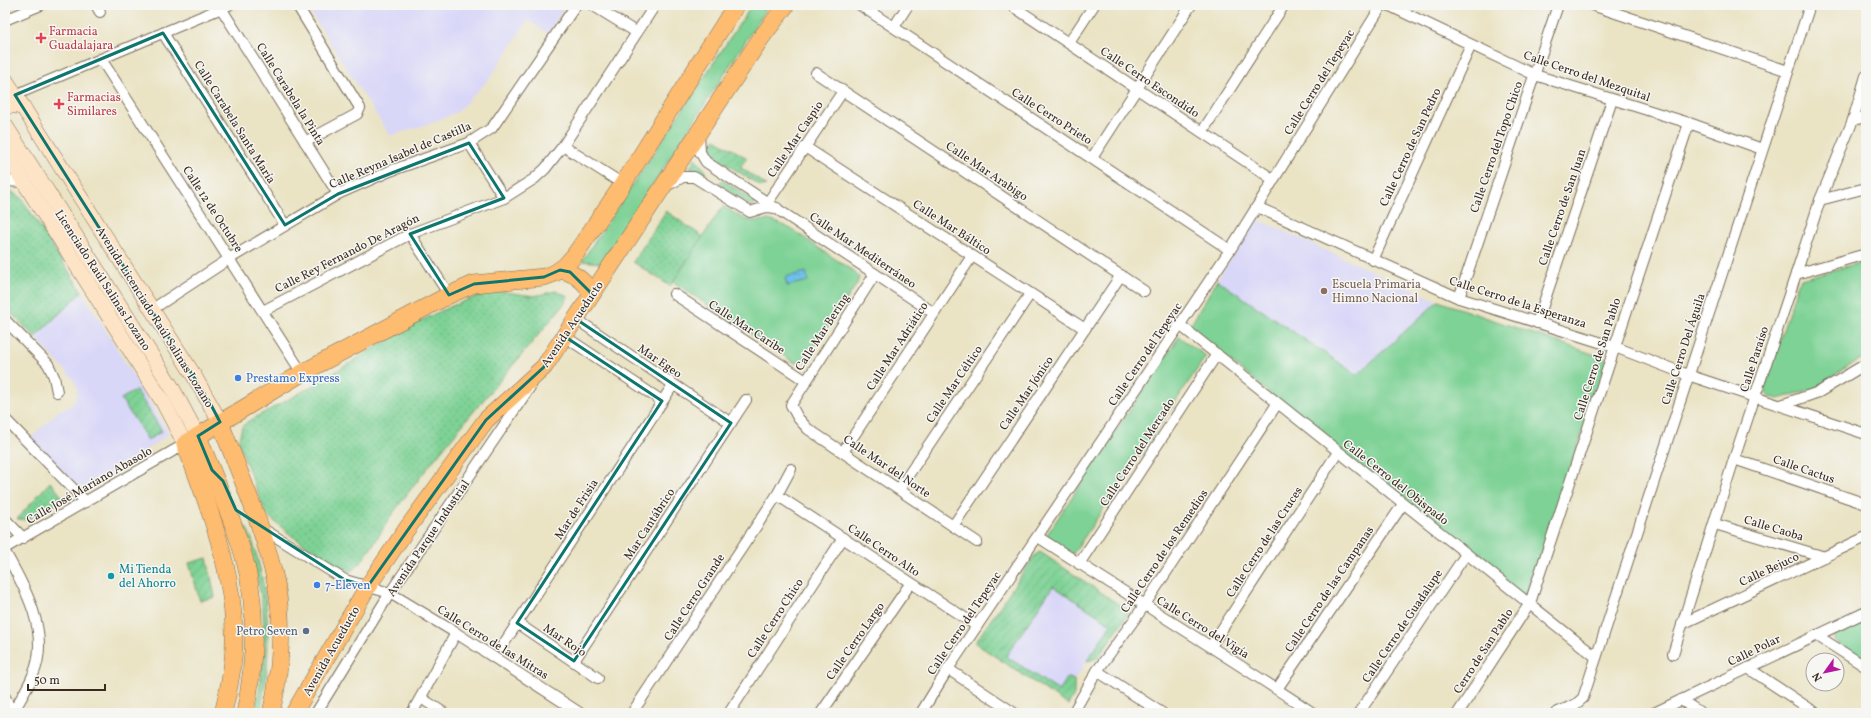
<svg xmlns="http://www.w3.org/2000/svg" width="1871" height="718" font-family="Vollkorn,serif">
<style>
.built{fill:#d9d7f8}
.grass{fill:url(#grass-dots);stroke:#5c7e5a}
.park{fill:#7ed295;stroke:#5c7e5a}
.garden{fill:url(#garden-furrows);stroke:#5c7e5a}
.water{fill:url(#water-ripples);stroke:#547584}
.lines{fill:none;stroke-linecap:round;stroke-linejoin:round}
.street-casing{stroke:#786b58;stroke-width:12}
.secondary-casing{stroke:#786b58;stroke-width:16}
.primary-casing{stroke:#786b58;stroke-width:18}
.street{stroke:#fff;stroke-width:10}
.secondary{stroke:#fee4c6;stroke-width:15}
.primary{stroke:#fdbc70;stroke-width:17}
.marked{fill:none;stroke:#0f766e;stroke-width:3;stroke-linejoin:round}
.health-dot{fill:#e0444e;stroke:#f6f6f2;stroke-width:1.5}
.education-dot{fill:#8d6e63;stroke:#f6f6f2;stroke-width:1.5}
.shop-dot{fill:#3f7fe0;stroke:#f6f6f2;stroke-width:1.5}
.culture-dot{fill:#0f9aa8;stroke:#f6f6f2;stroke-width:1.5}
.service-dot{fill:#5c6f8a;stroke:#f6f6f2;stroke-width:1.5}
.labels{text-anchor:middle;stroke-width:3;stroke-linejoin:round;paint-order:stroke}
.health-label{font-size:12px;fill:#be3a42;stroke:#f6f6f2;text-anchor:start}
.street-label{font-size:12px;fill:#3b2a1e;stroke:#f6f6f2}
.education-label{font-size:12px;fill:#785e54;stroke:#f6f6f2;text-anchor:start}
.shop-label{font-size:12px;fill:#366cbe;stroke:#f6f6f2;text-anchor:start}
.culture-label{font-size:12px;fill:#0d838f;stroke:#f6f6f2;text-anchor:start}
.service-label{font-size:12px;fill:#4e5e75;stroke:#f6f6f2;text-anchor:end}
</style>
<defs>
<pattern id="grass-dots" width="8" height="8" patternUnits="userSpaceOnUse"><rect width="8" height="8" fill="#7ed295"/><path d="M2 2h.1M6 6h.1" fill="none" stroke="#6eb480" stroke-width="1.8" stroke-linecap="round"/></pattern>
<pattern id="garden-furrows" width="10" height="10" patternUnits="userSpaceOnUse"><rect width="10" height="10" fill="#7ed295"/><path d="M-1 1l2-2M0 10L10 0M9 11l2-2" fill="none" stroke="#6eb480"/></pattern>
<pattern id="water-ripples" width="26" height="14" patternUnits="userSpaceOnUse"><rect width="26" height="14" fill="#6dc0e9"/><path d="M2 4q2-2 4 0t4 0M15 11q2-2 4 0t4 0" fill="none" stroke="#5b9cbc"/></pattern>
</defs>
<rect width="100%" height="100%" fill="#f6f6f2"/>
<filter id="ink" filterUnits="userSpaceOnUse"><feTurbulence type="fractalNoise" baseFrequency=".025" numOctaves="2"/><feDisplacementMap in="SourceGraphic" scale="8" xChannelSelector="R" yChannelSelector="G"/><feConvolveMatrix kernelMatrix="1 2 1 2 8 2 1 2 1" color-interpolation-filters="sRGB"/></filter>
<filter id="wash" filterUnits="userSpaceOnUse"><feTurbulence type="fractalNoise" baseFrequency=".012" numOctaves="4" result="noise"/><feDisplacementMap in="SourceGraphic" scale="16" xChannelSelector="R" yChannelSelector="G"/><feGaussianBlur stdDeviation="0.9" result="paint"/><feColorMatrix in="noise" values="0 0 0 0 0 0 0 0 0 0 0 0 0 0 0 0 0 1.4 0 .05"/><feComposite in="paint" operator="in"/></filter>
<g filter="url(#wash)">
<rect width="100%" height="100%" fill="#eae3c4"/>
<g class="built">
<path d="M306 5H566L548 33 528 20 490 78 457 112 434 122 390 136Z"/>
<path d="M1257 219 1438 301 1357 375 1217 280Z"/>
<path d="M82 292 169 434 94 485 84 488 78 486 31 438 60 410 70 407 76 399 77 393V386L73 379 35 337Z"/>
<path d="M1040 552 1126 609 1127 615 1098 658 1087 661 1074 680V695L1068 705 975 643 1035 555Z"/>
</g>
<g class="grass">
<path d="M5 192H12L22 199 82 292 35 337 5 307Z"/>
<path d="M666 211 703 237 670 286 633 262Z"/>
<path d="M498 291 534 296 556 291 568 296 564 304 550 321C497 385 442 446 393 513 384 526 363 566 350 571L342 569 292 536 266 514 238 442 242 427 247 422C274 407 303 392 329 376 383 343 436 305 498 291Z"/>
<path d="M50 482 60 494 61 501 27 520 17 519Z"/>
</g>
<g class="park">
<path d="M752 5H769L602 263 582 261Z"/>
<path d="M723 206 744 219 754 221 769 220 778 223 791 229 853 271 859 277 857 284 805 361 795 363 673 282Z"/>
<path d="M1866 261V356L1851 364 1816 388 1778 399 1770 397 1766 393 1765 387 1797 286 1801 279Z"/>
<path d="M1217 280 1357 375 1438 301 1607 359 1526 600 1189 328Z"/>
<path d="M1179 337 1206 356 1073 554 1046 536Z"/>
<path d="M1866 617V661L1834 640V633Z"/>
</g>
<g class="garden">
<path d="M715 139 747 158 740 167 766 185 763 186H760L713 155 710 148Z"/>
<path d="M695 158 705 170 706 174 689 169Z"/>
<path d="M723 180 754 201 755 204 751 206 720 185V182Z"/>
<path d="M136 390 162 431 148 440 121 399Z"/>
<path d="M239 520C252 531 252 541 257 557 271 608 271 662 260 713H255C263 672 268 629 259 587 254 564 246 542 239 520Z"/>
<path d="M1040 552 1126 609 1127 615 1098 658 1087 661 1111 624 1053 586 1006 656 1059 691 1067 678H1069L1074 680V695L1068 705 975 643 1035 555Z"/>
<path d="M207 558 215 597 200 601 189 563Z"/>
</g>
<path class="water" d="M806 272 808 281 787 286 785 277Z"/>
</g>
<g filter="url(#ink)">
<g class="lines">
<g class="street-casing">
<g id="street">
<path d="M96 5 100 12"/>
<path d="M297 5 360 108 357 114 305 142"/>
<path d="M592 5 636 32"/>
<path d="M860 5 1230 250"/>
<path d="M1011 5 1274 180"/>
<path d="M1388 5 1535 75 1689 123 1762 149"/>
<path d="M1592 5 1788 71"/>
<path d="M221 8 338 194"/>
<path d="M5 20 41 5"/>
<path d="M894 27 908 5"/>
<path d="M163 33 285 225"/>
<path d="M1069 43 1094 5"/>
<path d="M101 59 302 373"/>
<path d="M816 73 1144 291"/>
<path d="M15 95 229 5"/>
<path d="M1853 120 1866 117"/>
<path d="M1202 132 1284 5"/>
<path d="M699 134 700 152 706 162 934 313"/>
<path d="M469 143 504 198"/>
<path d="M563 146 623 184"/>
<path d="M805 147 1085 329"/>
<path d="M1092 158 1191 5"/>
<path d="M5 181 24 182"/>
<path d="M668 185 683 177H694L750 212 766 207 777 208"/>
<path d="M1820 200 1866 188"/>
<path d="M768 202 843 91"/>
<path d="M1257 207 1459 298 1615 347 1688 375 1866 434"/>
<path d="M410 234 449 295"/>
<path d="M1373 260 1471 45"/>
<path d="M875 274 791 405 798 418 808 429 977 542"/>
<path d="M1796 274 1866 254"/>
<path d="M674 294 806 381"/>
<path d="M1459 298 1558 5"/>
<path d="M151 310 229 259 338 194 390 171 469 143 492 128 576 5"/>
<path d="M263 311 410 234 504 198 534 179 545 169 563 146 655 5"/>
<path d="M576 319 731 423"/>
<path d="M5 320 48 364 54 377 57 392"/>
<path d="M1537 323 1612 100"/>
<path d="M1180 325 1596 657"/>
<path d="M564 336 662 401"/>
<path d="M1781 405 1819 392 1866 364"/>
<path d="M5 419 86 502"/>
<path d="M843 452 972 256"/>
<path d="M1734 459 1866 504"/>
<path d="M899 489 1030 294"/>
<path d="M777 495 977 626"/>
<path d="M5 519 23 538"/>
<path d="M1715 524 1825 557"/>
<path d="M953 526 1121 275"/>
<path d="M260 527 345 580 390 593 456 633 580 713"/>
<path d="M1038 537C1130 596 1222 653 1313 713"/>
<path d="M5 548 185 444"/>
<path d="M5 552C25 587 51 634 33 675 28 688 19 701 13 713"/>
<path d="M1079 564 1217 354"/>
<path d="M517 623 598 678"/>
<path d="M1682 624 1866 537"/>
<path d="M1816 635 1866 667"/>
<path d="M1211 646 1338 452"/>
<path d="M501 648 673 385"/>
<path d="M1673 654 1734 459 1796 274 1820 200 1853 120 1866 76"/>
<path d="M574 661 746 400"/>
<path d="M1748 668 1816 713"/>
<path d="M948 669 1014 713"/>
<path d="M1097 671 1162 713"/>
<path d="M1277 689 1403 504"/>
<path d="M5 697 12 713"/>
<path d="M421 698 444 713"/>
<path d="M1681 700 1701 713"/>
<path d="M316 713 390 593 530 387"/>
<path d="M412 713 456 633"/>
<path d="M632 713 777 495 791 469"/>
<path d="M729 713 843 538"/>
<path d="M821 713 910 584"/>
<path d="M921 713 948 669 1230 250 1382 5"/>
<path d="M1073 713 1097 671 1144 606 1277 404"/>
<path d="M1359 713 1466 554"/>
<path d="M1458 713 1530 603 1689 123"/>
<path d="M1556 713 1576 704 1583 698 1810 5"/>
<path d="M1654 713 1866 612"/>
</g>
</g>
<g class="secondary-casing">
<g id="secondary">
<path d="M5 79 193 374 220 422"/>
<path d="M5 108 10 105 23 107"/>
<path d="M5 125 171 386 198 436"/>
<path d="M5 152 163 402 185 444"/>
</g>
</g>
<g class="primary-casing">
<g id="primary">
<path d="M560 270C575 273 585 281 592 294"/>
<path d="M220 422C240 475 264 528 276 583 284 625 281 672 271 713"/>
<path d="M198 436C212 472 228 508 240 544 258 598 256 658 245 713"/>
<path d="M223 713C229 689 234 666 234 641 235 574 209 506 185 444L302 373 449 295 474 284 544 277 555 273 565 266 574 256 623 184 736 5"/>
<path d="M294 713 368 586 406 530 486 420 544 367 761 38 786 5"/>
</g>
</g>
<use href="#street" class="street"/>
<use href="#secondary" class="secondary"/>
<use href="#primary" class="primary"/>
</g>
</g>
<path class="marked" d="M163 33 285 225 338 194 469 143 504 198 410 234 449 295 474 284 544 277 560 270 570 272 592 294 576 319 731 423 574 661 517 623 662 401 564 336 544 367 486 420 368 586 345 580 236 510 223 481 212 470 198 436 220 422 209 401 15 95Z"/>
<g class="health-dot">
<path d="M39 32h4v4h4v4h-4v4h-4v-4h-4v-4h4z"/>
<path d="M57 98h4v4h4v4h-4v4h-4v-4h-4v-4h4z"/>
</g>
<circle class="education-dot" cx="1324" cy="291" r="4"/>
<g class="shop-dot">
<circle cx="238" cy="378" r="4"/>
<circle cx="317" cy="585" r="4"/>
</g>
<circle class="culture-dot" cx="111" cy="576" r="4"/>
<circle class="service-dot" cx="306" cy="631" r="4"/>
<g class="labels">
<g class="health-label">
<text x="49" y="35">Farmacia<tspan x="49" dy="14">Guadalajara</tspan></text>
<text x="67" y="101">Farmacias<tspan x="67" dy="14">Similares</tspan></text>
</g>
<g class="street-label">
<text transform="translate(1587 76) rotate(19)" y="4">Calle Cerro del Mezquital</text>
<text transform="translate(1150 82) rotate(34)" y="4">Calle Cerro Escondido</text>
<text transform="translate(1319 82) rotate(-58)" y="4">Calle Cerro del Tepeyac</text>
<text transform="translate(291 94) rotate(58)" y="4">Calle Carabela la Pinta</text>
<text transform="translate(1052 116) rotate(33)" y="4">Calle Cerro Prieto</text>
<text transform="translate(235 122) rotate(58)" y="4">Calle Carabela Santa María</text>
<text transform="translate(795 139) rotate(-56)" y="4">Calle Mar Caspio</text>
<text transform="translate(1410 147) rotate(-65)" y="4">Calle Cerro de San Pedro</text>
<text transform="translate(1496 147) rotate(-71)" y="4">Calle Cerro del Topo Chico</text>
<text transform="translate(400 155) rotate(-23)" y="4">Calle Reyna Isabel de Castilla</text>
<text transform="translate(987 171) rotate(34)" y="4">Calle Mar Arabigo</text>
<text transform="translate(1562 207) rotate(-71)" y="4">Calle Cerro de San Juan</text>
<text transform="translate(213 209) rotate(57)" y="4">Calle 12 de Octubre</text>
<text transform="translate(952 227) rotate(33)" y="4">Calle Mar Báltico</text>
<text transform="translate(863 250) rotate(34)" y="4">Calle Mar Mediterráneo</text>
<text transform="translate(347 253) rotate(-27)" y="4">Calle Rey Fernando De Aragón</text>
<text transform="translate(103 280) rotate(57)" y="4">Licenciado Raúl Salinas Lozano</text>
<text transform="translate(1518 302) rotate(18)" y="4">Calle Cerro de la Esperanza</text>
<text transform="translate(155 317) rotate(58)" y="4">Avenida Licenciado Raúl Salinas Lozano</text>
<text transform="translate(572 324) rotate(-56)" y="4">Avenida Acueducto</text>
<text transform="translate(747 327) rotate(33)" y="4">Calle Mar Caribe</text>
<text transform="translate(822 332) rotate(-57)" y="4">Calle Mar Bering</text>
<text transform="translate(897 346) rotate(-57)" y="4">Calle Mar Adriático</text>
<text transform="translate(1683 349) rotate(-72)" y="4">Calle Cerro Del Águila</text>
<text transform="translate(1145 354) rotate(-56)" y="4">Calle Cerro del Tepeyac</text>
<text transform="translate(1597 359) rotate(-72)" y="4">Calle Cerro de San Pablo</text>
<text transform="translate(1754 359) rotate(-72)" y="4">Calle Paraíso</text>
<text transform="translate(660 361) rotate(34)" y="4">Mar Egeo</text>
<text transform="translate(954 384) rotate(-56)" y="4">Calle Mar Céltico</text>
<text transform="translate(1026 393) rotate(-56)" y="4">Calle Mar Jónico</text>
<text transform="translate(1137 452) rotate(-57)" y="4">Calle Cerro del Mercado</text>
<text transform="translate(887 466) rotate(34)" y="4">Calle Mar del Norte</text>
<text transform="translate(1804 469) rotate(19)" y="4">Calle Cactus</text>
<text transform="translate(1396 482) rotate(38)" y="4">Calle Cerro del Obispado</text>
<text transform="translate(89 485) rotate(-30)" y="4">Calle José Mariano Abasolo</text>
<text transform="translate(576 509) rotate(-57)" y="4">Mar de Frisia</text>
<text transform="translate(649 524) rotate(-57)" y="4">Mar Cantábrico</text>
<text transform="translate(1774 528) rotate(17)" y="4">Calle Caoba</text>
<text transform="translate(428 538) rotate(-56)" y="4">Avenida Parque Industrial</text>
<text transform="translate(1264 542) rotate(-57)" y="4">Calle Cerro de las Cruces</text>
<text transform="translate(884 550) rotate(34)" y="4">Calle Cerro Alto</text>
<text transform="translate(1164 551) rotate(-56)" y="4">Calle Cerro de los Remedios</text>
<text transform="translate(1769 569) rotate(-25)" y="4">Calle Bejuco</text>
<text transform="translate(1329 589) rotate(-56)" y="4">Calle Cerro de las Campanas</text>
<text transform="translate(694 597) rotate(-57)" y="4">Calle Cerro Grande</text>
<text transform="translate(775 618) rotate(-57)" y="4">Calle Cerro Chico</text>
<text transform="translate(964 623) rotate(-56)" y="4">Calle Cerro del Tepeyac</text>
<text transform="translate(1402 626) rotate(-56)" y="4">Calle Cerro de Guadalupe</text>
<text transform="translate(1203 627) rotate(32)" y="4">Calle Cerro del Vigía</text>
<text transform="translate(565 640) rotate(34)" y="4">Mar Rojo</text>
<text transform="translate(855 641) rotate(-55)" y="4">Calle Cerro Largo</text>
<text transform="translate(493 642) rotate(32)" y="4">Calle Cerro de las Mitras</text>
<text transform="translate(1754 650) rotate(-26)" y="4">Calle Polar</text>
<text transform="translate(331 651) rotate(-60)" y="4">Avenida Acueducto</text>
<text transform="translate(1483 651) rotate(-57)" y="4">Cerro de San Pablo</text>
</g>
<g class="education-label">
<text x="1332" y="288">Escuela Primaria<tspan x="1332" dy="14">Himno Nacional</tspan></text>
</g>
<g class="shop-label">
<text x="246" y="382">Prestamo Express</text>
<text x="325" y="589">7-Eleven</text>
</g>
<g class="culture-label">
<text x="119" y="573">Mi Tienda<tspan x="119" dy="14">del Ahorro</tspan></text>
</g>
<g class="service-label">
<text x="298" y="635">Petro Seven</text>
</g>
</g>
<rect width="1871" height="718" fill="none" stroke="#f6f6f2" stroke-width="20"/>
<g transform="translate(1825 672) rotate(237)"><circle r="19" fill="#f6f6f2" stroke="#aba49d"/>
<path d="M0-3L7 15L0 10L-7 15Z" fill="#b5179e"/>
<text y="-6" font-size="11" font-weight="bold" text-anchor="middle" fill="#3b2a1e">N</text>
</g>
<path d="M28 684v6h77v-6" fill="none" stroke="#3b2a1e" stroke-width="2"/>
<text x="34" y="684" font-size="12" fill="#3b2a1e" stroke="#f6f6f2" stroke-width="3" paint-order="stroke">50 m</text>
</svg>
